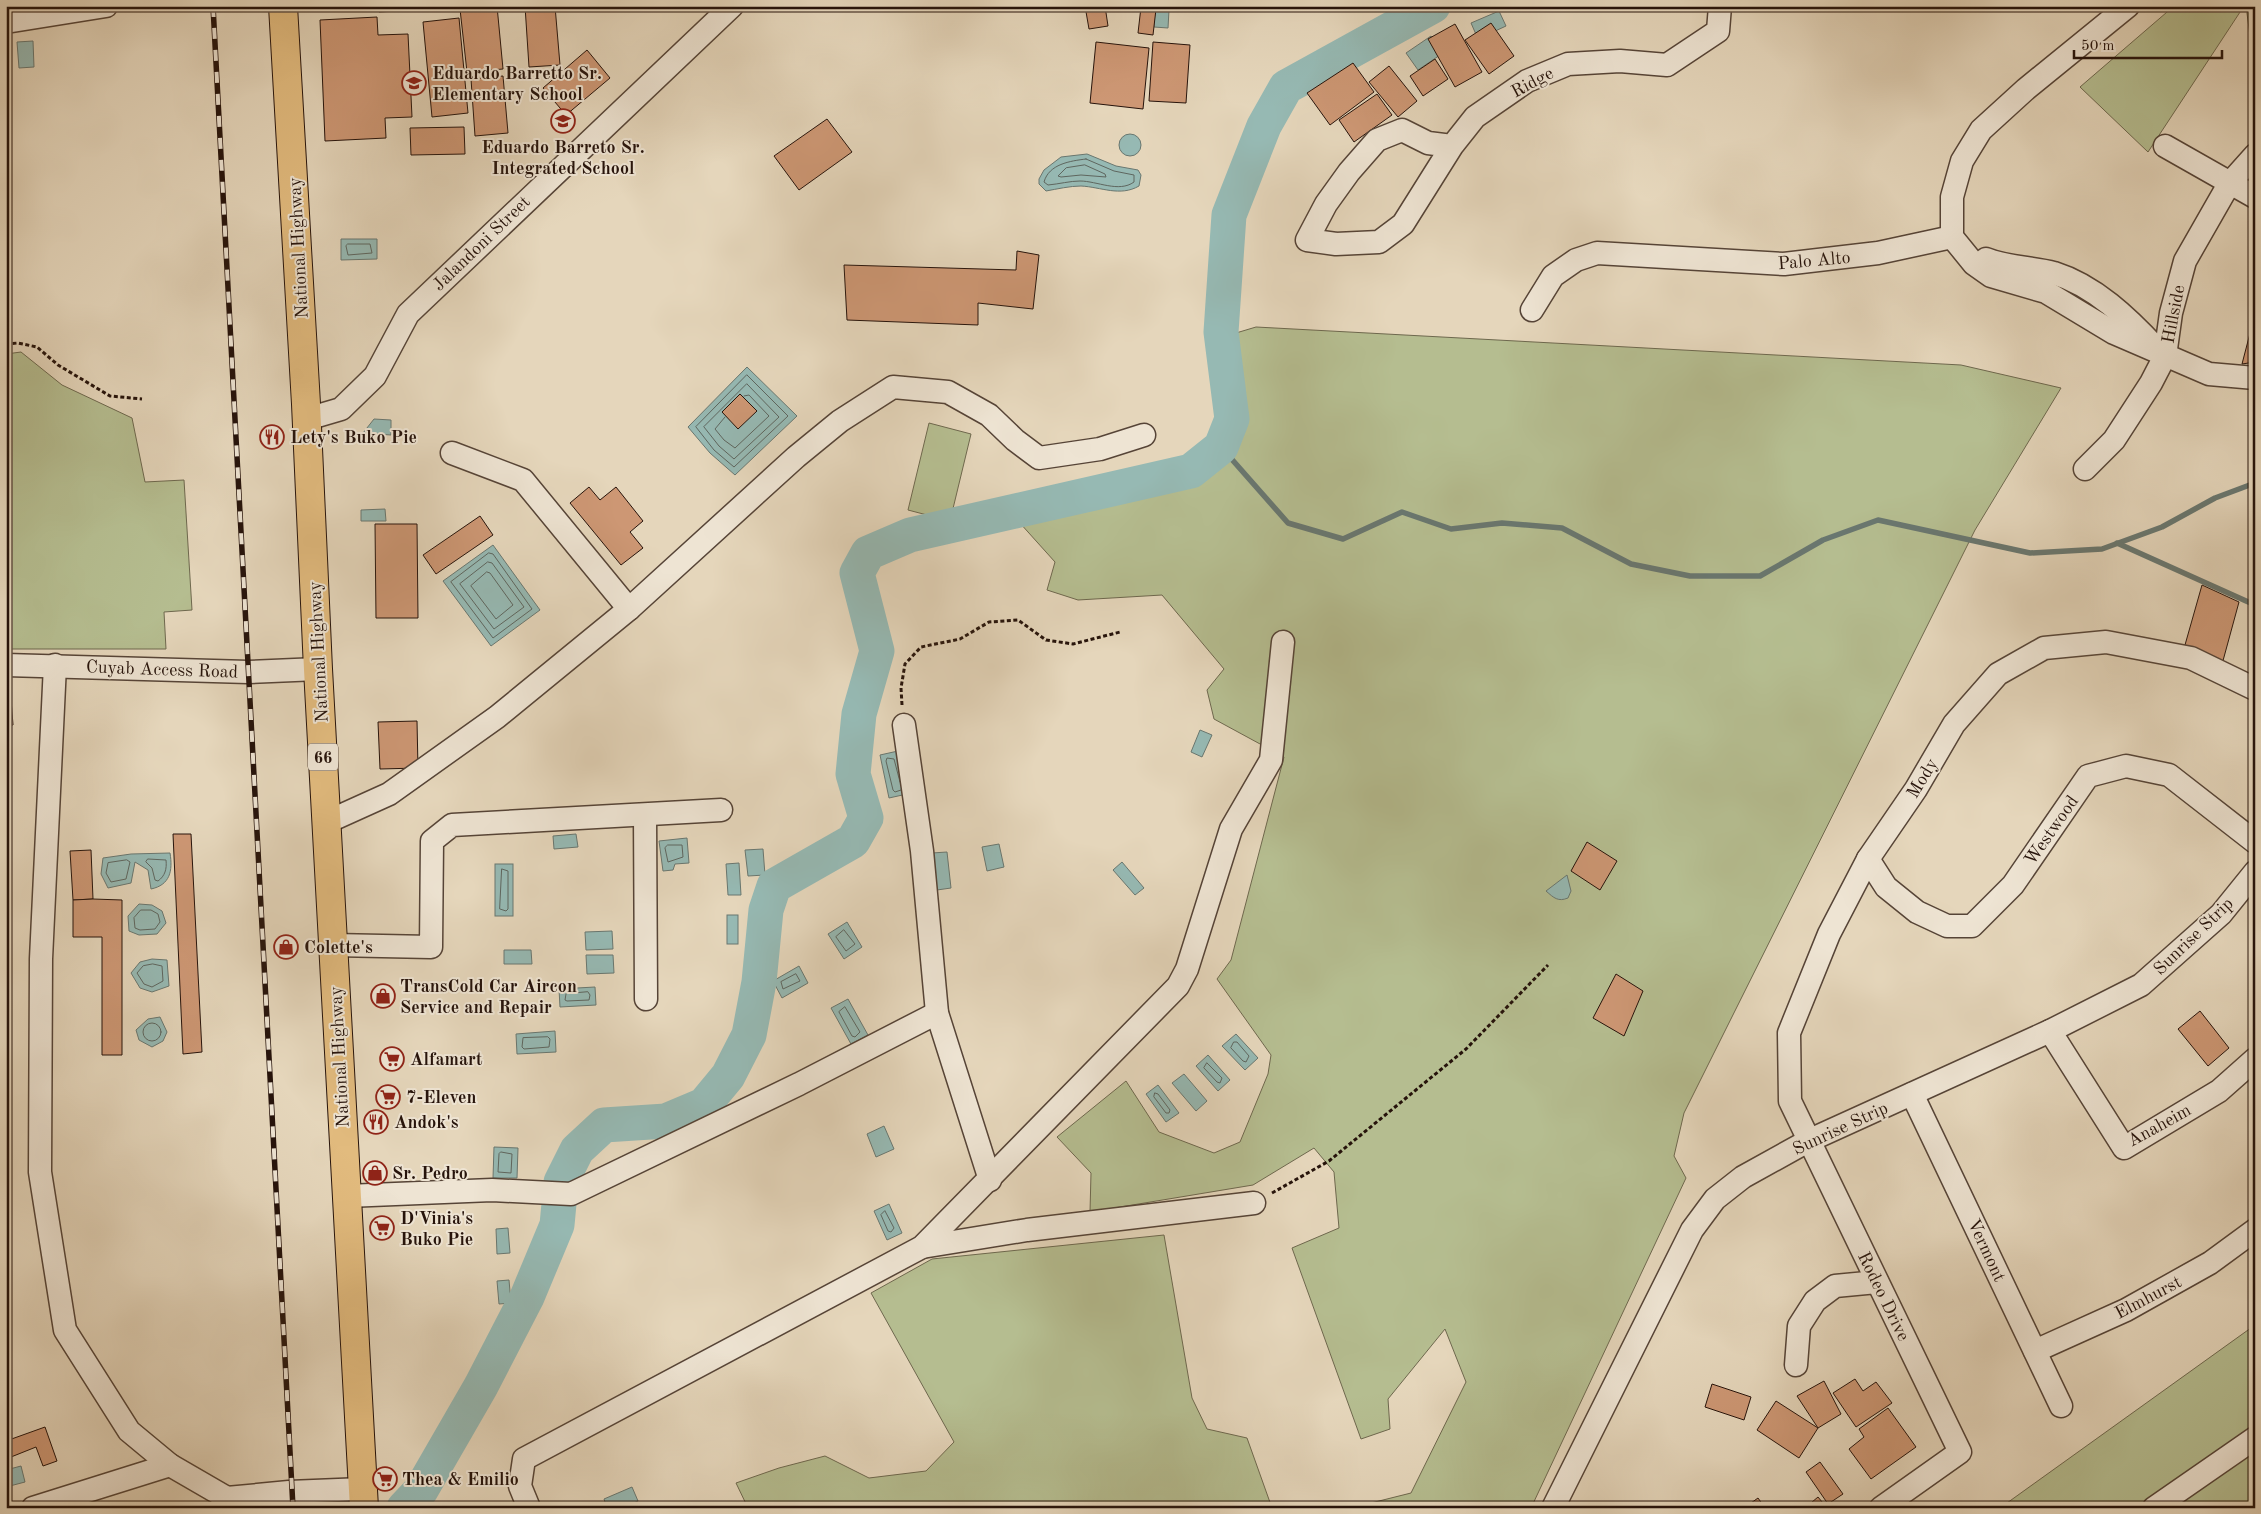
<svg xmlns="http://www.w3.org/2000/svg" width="2261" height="1514" font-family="'Old Standard TT',serif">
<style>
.green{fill:#b5bd90;stroke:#6e684e}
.water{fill:#96b9b3;stroke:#697770}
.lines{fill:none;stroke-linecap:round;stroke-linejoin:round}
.shore{stroke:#5e665f;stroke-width:1}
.stream{stroke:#697770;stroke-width:5.5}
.river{stroke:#96b9b3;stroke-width:35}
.building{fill:#cd9774;stroke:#26130b}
.minor-casing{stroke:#564437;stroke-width:25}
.major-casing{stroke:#26130b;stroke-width:30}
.path{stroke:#26130b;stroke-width:3;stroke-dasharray:4 2.5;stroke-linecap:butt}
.minor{stroke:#eee4d3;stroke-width:22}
.major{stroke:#e2bb7e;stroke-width:28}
.rail-casing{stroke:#26130b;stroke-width:5.5}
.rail{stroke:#eee4d3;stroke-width:4;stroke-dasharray:11;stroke-linecap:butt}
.labels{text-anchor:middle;stroke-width:4;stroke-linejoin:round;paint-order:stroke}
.shield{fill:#eee4d3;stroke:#625247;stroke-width:1}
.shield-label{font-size:16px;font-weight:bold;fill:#26130b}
.poi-label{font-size:18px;font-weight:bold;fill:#26130b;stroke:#eee4d3;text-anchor:start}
.street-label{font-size:18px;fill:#26130b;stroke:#eee4d3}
</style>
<rect width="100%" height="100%" fill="#e5d6bb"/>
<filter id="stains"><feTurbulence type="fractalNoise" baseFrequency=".004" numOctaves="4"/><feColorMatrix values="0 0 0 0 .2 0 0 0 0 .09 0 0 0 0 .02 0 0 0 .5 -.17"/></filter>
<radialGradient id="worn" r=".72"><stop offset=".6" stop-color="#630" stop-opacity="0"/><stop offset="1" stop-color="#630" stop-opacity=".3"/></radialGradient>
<g class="green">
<path d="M2174 6H2244L2148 152 2080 87Z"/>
<path d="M2246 6H2255L2254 66Z"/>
<path d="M1256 327 1961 365 2061 388 1975 530 1684 1113 1674 1156 1686 1178 1531 1508H1351L1411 1493 1466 1382 1445 1329 1388 1399 1390 1429 1361 1439 1292 1248 1339 1228 1334 1172 1314 1148 1253 1185 1090 1212 1091 1173 1057 1137 1126 1081 1159 1132 1214 1153 1240 1142 1268 1074 1271 1055 1217 979 1231 960 1284 757 1214 719 1207 690 1224 669 1162 595 1078 600 1047 590 1055 562 1010 512 1191 471 1221 446 1233 418 1236 333Z"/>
<path d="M21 352 62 385 132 418 145 482 184 480 192 610 164 612 166 649H6V354Z"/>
<path d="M929 423 971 434 950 521 908 510Z"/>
<path d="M1164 1235 1192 1398 1207 1429 1247 1438 1272 1508H748L736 1483 779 1468 825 1456 869 1478 926 1471 954 1442 871 1293 932 1259Z"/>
<path d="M2255 1325V1508H2000Z"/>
</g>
<g class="water">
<path d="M1155 9 1169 10 1168 28 1154 27Z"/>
<path d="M1499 11 1506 26 1478 39 1471 23Z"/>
<path d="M1431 36 1443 53 1418 70 1406 53Z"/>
<path d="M33 41 34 67 19 68 17 42Z"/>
<circle cx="1130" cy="145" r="11"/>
<path d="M1087 154 1116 166 1138 170 1141 175 1139 186C1120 197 1101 187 1081 186 1070 186 1057 189 1046 191L1039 184V179L1044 170 1061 157Z"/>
<path d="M341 239H377V259L341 260Z"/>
<path d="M747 367 797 416 735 475 710 453 688 427Z"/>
<path d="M374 419 391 420V435L363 433Z"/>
<path d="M385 509 386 521H361V510Z"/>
<path d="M493 545 540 610 491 646 443 581Z"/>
<path d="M1200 730 1212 735 1202 757 1191 752Z"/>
<path d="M898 751 907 794 889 798 880 755Z"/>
<path d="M576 834 578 847 554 849 553 836Z"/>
<path d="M687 838 689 863 675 864 673 870 663 871 659 841Z"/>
<path d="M999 844 1004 867 987 871 982 847Z"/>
<path d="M763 849 765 875 748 876 745 850Z"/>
<path d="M947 852 951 888 937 890 932 853Z"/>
<path d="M170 853C173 871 170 885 151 889L148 870 135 862 131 883 108 888 101 874 103 858 131 854Z"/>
<path d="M1122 862 1144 888 1135 895 1113 870Z"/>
<path d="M739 863 741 895H728L726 864Z"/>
<rect x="495" y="864" width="18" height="52"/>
<path d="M1567 875 1571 891 1568 898C1558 902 1554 898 1546 891Z"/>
<path d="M139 904 152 905 162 911 166 923 157 934 139 935 129 931 128 916Z"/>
<rect x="727" y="915" width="11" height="29"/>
<path d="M847 922 862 947 844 959 828 934Z"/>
<path d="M612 931 613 949 586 950 585 932Z"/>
<path d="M504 950H531L532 964H504Z"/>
<path d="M586 955H613L614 973 587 974Z"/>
<path d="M152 959 167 960 169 986 152 992 140 988 131 973 140 962Z"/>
<path d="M799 966 808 983 782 998 773 981Z"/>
<path d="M595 987 596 1005 560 1007 559 989Z"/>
<path d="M848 999 868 1035 851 1044 831 1008Z"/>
<path d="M160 1017 167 1032 163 1041 152 1047 139 1040 136 1030 148 1019Z"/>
<path d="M555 1031 556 1052 517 1054 516 1034Z"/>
<path d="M1236 1034 1258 1058 1245 1070 1222 1046Z"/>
<path d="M1208 1055 1230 1080 1218 1091 1196 1066Z"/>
<path d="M1184 1074 1207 1101 1196 1111 1172 1083Z"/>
<path d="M1158 1085 1179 1113 1166 1122 1146 1094Z"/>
<path d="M884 1126 894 1149 876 1157 867 1134Z"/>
<path d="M494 1147 518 1148 517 1178H493Z"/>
<path d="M889 1204 902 1233 887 1240 874 1211Z"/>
<path d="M508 1228 510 1253 497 1254 496 1229Z"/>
<path d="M509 1280 511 1303 499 1304 497 1281Z"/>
<path d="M21 1466 25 1482 6 1487V1470Z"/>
<path d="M632 1487 638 1501 623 1508H607L604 1499Z"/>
</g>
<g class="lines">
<g class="shore">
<path d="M1086 159 1114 171 1134 175V182C1119 193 1097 181 1080 181 1070 181 1059 184 1048 185L1044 182C1049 164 1070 161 1086 159Z"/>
<path d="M1085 165 1105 174 1106 177 1081 175 1061 177 1058 176 1066 168Z"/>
<path d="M348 244H370L372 253 348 255 346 246Z"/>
<path d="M747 375 788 416 734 467 714 450 696 427Z"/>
<path d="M747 384 779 417 734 459 719 446 704 427Z"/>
<path d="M725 417 715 429 724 440 735 448 769 416 749 395 744 396"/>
<path d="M489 553 493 554 532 609 493 638 451 582Z"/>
<path d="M488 562 492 563 524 607 494 629 460 584Z"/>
<path d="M487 572 490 573 513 605 496 619 471 586Z"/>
<path d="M900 782 894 759 887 758 886 761 893 790 895 792 901 790"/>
<path d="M668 845H682L683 857 668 862 665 848Z"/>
<path d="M148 859 166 860C167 869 165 876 158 881L155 880 152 868 146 862Z"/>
<path d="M127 860 130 862 126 879 111 882 106 873 108 863Z"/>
<path d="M502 869 508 871V909L506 911 500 909Z"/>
<path d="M141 910H151L158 914 160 922 155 929 140 930 135 928 134 918Z"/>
<path d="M844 930 855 944 846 951 836 937Z"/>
<path d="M153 964 162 966 163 981 152 987 144 984 137 973 143 966Z"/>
<path d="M796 974 800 981 783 989 781 982Z"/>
<path d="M588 992 590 995 589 1000 567 1001 565 1000 566 994Z"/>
<path d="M845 1007 860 1032 855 1037 852 1036 839 1012Z"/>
<circle cx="152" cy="1032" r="9"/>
<path d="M548 1037 550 1039 549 1047 524 1049 522 1047 523 1038Z"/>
<path d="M1234 1042H1237L1249 1056 1246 1062 1243 1061 1231 1048Z"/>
<path d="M1207 1063 1222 1078 1220 1083 1217 1082 1204 1068Z"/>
<path d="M1155 1093 1158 1094 1170 1110 1169 1113H1166L1154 1097Z"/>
<path d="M501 1152 512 1154 511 1173 498 1172 499 1154Z"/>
<path d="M885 1211 894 1228 891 1232 888 1231 881 1215Z"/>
</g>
<g class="stream">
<path d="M1221 447 1288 523 1343 539 1402 512 1451 529 1502 523 1562 528 1631 564 1690 576H1760L1823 540 1878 520 2030 553 2102 549 2162 527 2215 498 2255 483"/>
<path d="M2117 543 2255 605"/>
</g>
<path class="river" d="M404 1508 421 1490 481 1386 527 1297 557 1225 561 1182 577 1150 604 1125 666 1121 704 1105 728 1076 749 1035 759 982 766 910 774 886 853 841 866 818 853 774 859 714 877 651 857 573 868 553 910 535 1191 471 1221 447 1232 419 1221 332 1229 215 1264 126 1286 87 1433 6"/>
</g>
<g class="building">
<path d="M379 6H415V10L379 12Z"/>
<path d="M497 6 503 69 467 72 460 9Z"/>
<path d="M525 6H555L560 65 529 67Z"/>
<path d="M1085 6H1105L1108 26 1089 29Z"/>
<path d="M1141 7 1156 9 1153 35 1138 33Z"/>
<path d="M377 17 378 35 408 34 412 117 385 118 386 138 325 141 320 20Z"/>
<path d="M459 18 468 113 432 117 423 22Z"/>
<path d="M1491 23 1514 56 1489 74 1465 40Z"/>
<path d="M1455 24 1482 72 1455 87 1428 39Z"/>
<path d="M1096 42 1149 48 1143 109 1090 103Z"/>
<path d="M1153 42 1190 45 1186 103 1149 101Z"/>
<path d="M587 50 610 78 566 115 543 88Z"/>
<path d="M1435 59 1448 79 1423 96 1410 76Z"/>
<path d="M1353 63 1374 92 1330 125 1307 93Z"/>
<path d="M1389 66 1417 101 1398 117 1369 82Z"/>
<path d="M503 76 508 133 475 136 471 79Z"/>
<path d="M1377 94 1392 115 1354 142 1339 120Z"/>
<path d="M827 119 852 152 799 190 774 156Z"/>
<path d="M464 127 465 154 411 155 410 128Z"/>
<path d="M1017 251 1039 255 1033 309 978 303V325L847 320 844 265 1016 270Z"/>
<path d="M2255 314V362L2242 364Z"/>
<path d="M740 394 757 411 738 429 722 412Z"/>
<path d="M589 487 600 500 616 487 643 521 630 532 643 548 621 565 570 503Z"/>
<path d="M480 516 493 535 436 574 423 555Z"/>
<path d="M375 524H417L418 618H376Z"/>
<path d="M2202 585 2239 602 2221 668 2183 652Z"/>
<path d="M6 699H11L13 725 6 726Z"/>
<path d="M417 721 418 768 380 769 378 722Z"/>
<path d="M173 834H191L202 1052 183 1054Z"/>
<path d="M1587 842 1617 861 1600 890 1571 871Z"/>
<path d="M91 850 93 899 73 900 70 851Z"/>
<path d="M93 899 122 900V1055H102V937H73V900Z"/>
<path d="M1616 974 1643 991 1624 1036 1593 1018Z"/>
<path d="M2200 1011 2229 1048 2208 1066 2178 1029Z"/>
<path d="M1855 1379 1863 1391 1876 1382 1892 1403 1856 1427 1833 1393Z"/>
<path d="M1824 1381 1841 1414 1818 1428 1797 1396Z"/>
<path d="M1712 1384 1751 1397 1744 1420 1705 1407Z"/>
<path d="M1776 1401 1818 1428 1799 1458 1757 1430Z"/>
<path d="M1888 1408 1916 1447 1871 1479 1849 1449 1864 1437 1859 1429Z"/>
<path d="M45 1427 57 1461 43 1466 36 1447 6 1459V1441Z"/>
<path d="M1820 1462 1843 1494 1828 1504 1806 1472Z"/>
<path d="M1818 1497 1827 1508H1805Z"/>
<path d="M1758 1498 1765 1508H1744Z"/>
</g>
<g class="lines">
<g class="minor-casing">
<g id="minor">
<path d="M2128 6 2026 89 1981 130 1962 161 1952 197V237L1974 264 1991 276 2046 292 2114 333 2209 374 2255 378"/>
<path d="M6 22 106 6"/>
<path d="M1452 146 1428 143 1402 130 1377 140 1349 172 1326 204 1307 240 1336 244 1379 242 1403 224 1452 146 1475 117 1527 81 1568 64 1620 61 1667 65 1718 31 1720 6"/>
<path d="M2165 146 2255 197"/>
<path d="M1986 259C2008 268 2032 267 2054 273 2095 286 2128 318 2156 348"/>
<path d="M1532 310 1553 276 1576 260 1597 253 1784 264 1878 253 1952 237"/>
<path d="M307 419 341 409 375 376 408 314 732 6"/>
<path d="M452 453 523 480 629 609"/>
<path d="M2085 469 2114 440 2151 383 2165 356 2171 313 2185 261 2229 184 2255 155"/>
<path d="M6 665 248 672 318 669"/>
<path d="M55 665 41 959 40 1172 65 1330 129 1431 170 1465 227 1498"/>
<path d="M904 725 922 851 937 1013 990 1180"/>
<path d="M645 815 646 999"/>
<path d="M327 822 389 794 497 717 629 609 796 457 840 421 893 387 948 392 989 415 1015 440 1039 458 1100 449 1144 435"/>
<path d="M1868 859 1886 887 1917 912 1947 926H1972L2013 885 2088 776 2126 766 2169 775 2255 842"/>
<path d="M333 945 431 947 432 841 452 825 721 810"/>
<path d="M2050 1031 2124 1148 2219 1091 2255 1059"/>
<path d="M1912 1094 2061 1406"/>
<path d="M347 1196 492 1190 571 1194 799 1084 937 1013"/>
<path d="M922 1247 1027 1230 1254 1203"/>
<path d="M2035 1351 2126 1310 2210 1263 2255 1230"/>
<path d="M1796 1365 1799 1326 1815 1301 1835 1286 1877 1282"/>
<path d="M33 1508 170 1465"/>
<path d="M226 1508 227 1498 289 1492 363 1489"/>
<path d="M529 1508 520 1486 524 1459 922 1247 1178 986 1187 969 1231 829 1271 760 1283 642"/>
<path d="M1553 1508 1692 1230 1715 1199 1743 1177 1808 1141 2050 1031 2141 985 2221 914 2255 872"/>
<path d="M1881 1508 1960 1452 1790 1101 1789 1033 1829 934 1868 859 1916 789 1954 724 1998 674 2044 648 2106 642 2191 658 2255 689"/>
<path d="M2154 1508 2255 1438"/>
</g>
</g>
<g class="major-casing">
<path id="major" d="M283 6 306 404 318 669 364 1508"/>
</g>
<g class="path">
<path d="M6 344 18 343 37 347 58 365 110 396 142 399"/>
<path d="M902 705 901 688 905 664 921 647 960 639 989 622 1018 620 1046 640 1073 644 1120 632"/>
<path d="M1272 1193 1329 1161 1466 1049 1548 965"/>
</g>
<use href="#minor" class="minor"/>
<use href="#major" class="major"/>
<g class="rail-casing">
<path id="rail" d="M213 6 293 1508"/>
</g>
<use href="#rail" class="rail"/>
</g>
<defs>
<g id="school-ring" transform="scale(1.25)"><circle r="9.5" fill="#eee4d3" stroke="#8f2418" stroke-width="1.5"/><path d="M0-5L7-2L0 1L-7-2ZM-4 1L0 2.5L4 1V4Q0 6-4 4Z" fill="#8f2418"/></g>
<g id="restaurant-ring" transform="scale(1.25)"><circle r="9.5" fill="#eee4d3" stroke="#8f2418" stroke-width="1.5"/><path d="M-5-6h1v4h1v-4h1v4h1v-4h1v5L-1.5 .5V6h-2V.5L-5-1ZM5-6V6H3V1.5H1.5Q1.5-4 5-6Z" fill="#8f2418"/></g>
<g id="shop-ring" transform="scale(1.25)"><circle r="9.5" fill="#eee4d3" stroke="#8f2418" stroke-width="1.5"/><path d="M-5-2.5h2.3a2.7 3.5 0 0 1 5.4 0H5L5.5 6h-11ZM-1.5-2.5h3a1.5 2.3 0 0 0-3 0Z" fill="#8f2418"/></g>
<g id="supermarket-ring" transform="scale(1.25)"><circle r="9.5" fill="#eee4d3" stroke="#8f2418" stroke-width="1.5"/><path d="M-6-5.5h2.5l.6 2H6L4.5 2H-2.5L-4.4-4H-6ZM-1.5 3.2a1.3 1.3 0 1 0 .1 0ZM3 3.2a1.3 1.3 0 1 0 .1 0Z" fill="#8f2418"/></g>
</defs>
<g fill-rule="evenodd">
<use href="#school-ring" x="414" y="83"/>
<use href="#school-ring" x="563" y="121"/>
<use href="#restaurant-ring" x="272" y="437"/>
<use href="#shop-ring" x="286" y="947"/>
<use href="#shop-ring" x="383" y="996"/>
<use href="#supermarket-ring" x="392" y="1059"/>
<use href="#supermarket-ring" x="388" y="1097"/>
<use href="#restaurant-ring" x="376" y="1122"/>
<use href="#shop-ring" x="375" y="1173"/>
<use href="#supermarket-ring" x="382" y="1228"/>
<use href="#supermarket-ring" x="385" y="1479"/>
</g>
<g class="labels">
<rect class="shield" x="308" y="743.5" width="30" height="27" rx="4"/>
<g class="shield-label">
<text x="323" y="763">66</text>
</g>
<g class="poi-label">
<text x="432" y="79">Eduardo Barretto Sr.<tspan x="432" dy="21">Elementary School</tspan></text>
<text x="563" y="153" text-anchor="middle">Eduardo Barreto Sr.<tspan x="563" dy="21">Integrated School</tspan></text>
<text x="290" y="443">Lety's Buko Pie</text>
<text x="304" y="953">Colette's</text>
<text x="400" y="992">TransCold Car Aircon<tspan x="400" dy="21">Service and Repair</tspan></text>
<text x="410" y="1065">Alfamart</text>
<text x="406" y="1103">7-Eleven</text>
<text x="394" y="1128">Andok's</text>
<text x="392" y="1179">Sr. Pedro</text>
<text x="400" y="1224">D'Vinia's<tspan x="400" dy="21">Buko Pie</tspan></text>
<text x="402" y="1485">Thea &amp; Emilio</text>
</g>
<g class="street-label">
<text transform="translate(1532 82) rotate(-28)" y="6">Ridge</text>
<text transform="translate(481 243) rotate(-44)" y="6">Jalandoni Street</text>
<text transform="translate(298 248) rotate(-93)" y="6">National Highway</text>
<text transform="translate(1814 260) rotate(-5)" y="6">Palo Alto</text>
<text transform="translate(2173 314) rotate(-79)" y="6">Hillside</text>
<text transform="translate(318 652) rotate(-93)" y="6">National Highway</text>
<text transform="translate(162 669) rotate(2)" y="6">Cuyab Access Road</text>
<text transform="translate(1922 778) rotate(-59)" y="6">Mody</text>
<text transform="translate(2051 830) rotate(-55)" y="6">Westwood</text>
<text transform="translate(2193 936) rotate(-44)" y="6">Sunrise Strip</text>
<text transform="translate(339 1057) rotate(-93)" y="6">National Highway</text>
<text transform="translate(2159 1125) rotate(-29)" y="6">Anaheim</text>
<text transform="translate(1840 1128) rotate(-25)" y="6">Sunrise Strip</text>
<text transform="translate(1987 1250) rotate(65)" y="6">Vermont</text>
<text transform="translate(1884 1296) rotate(64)" y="6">Rodeo Drive</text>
<text transform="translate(2148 1297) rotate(-28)" y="6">Elmhurst</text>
</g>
</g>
<rect width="2261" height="1514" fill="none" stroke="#e5d6bb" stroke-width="25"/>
<rect x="8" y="8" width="2246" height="1499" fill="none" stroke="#26130b" stroke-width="2.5"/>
<rect x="12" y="12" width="2236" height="1489" fill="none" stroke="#26130b"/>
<path d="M2074 50v8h148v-8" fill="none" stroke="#26130b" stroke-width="2.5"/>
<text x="2081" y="50" font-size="15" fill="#26130b" stroke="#eee4d3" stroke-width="4" paint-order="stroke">50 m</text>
<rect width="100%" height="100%" filter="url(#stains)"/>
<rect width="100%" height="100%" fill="url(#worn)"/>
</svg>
